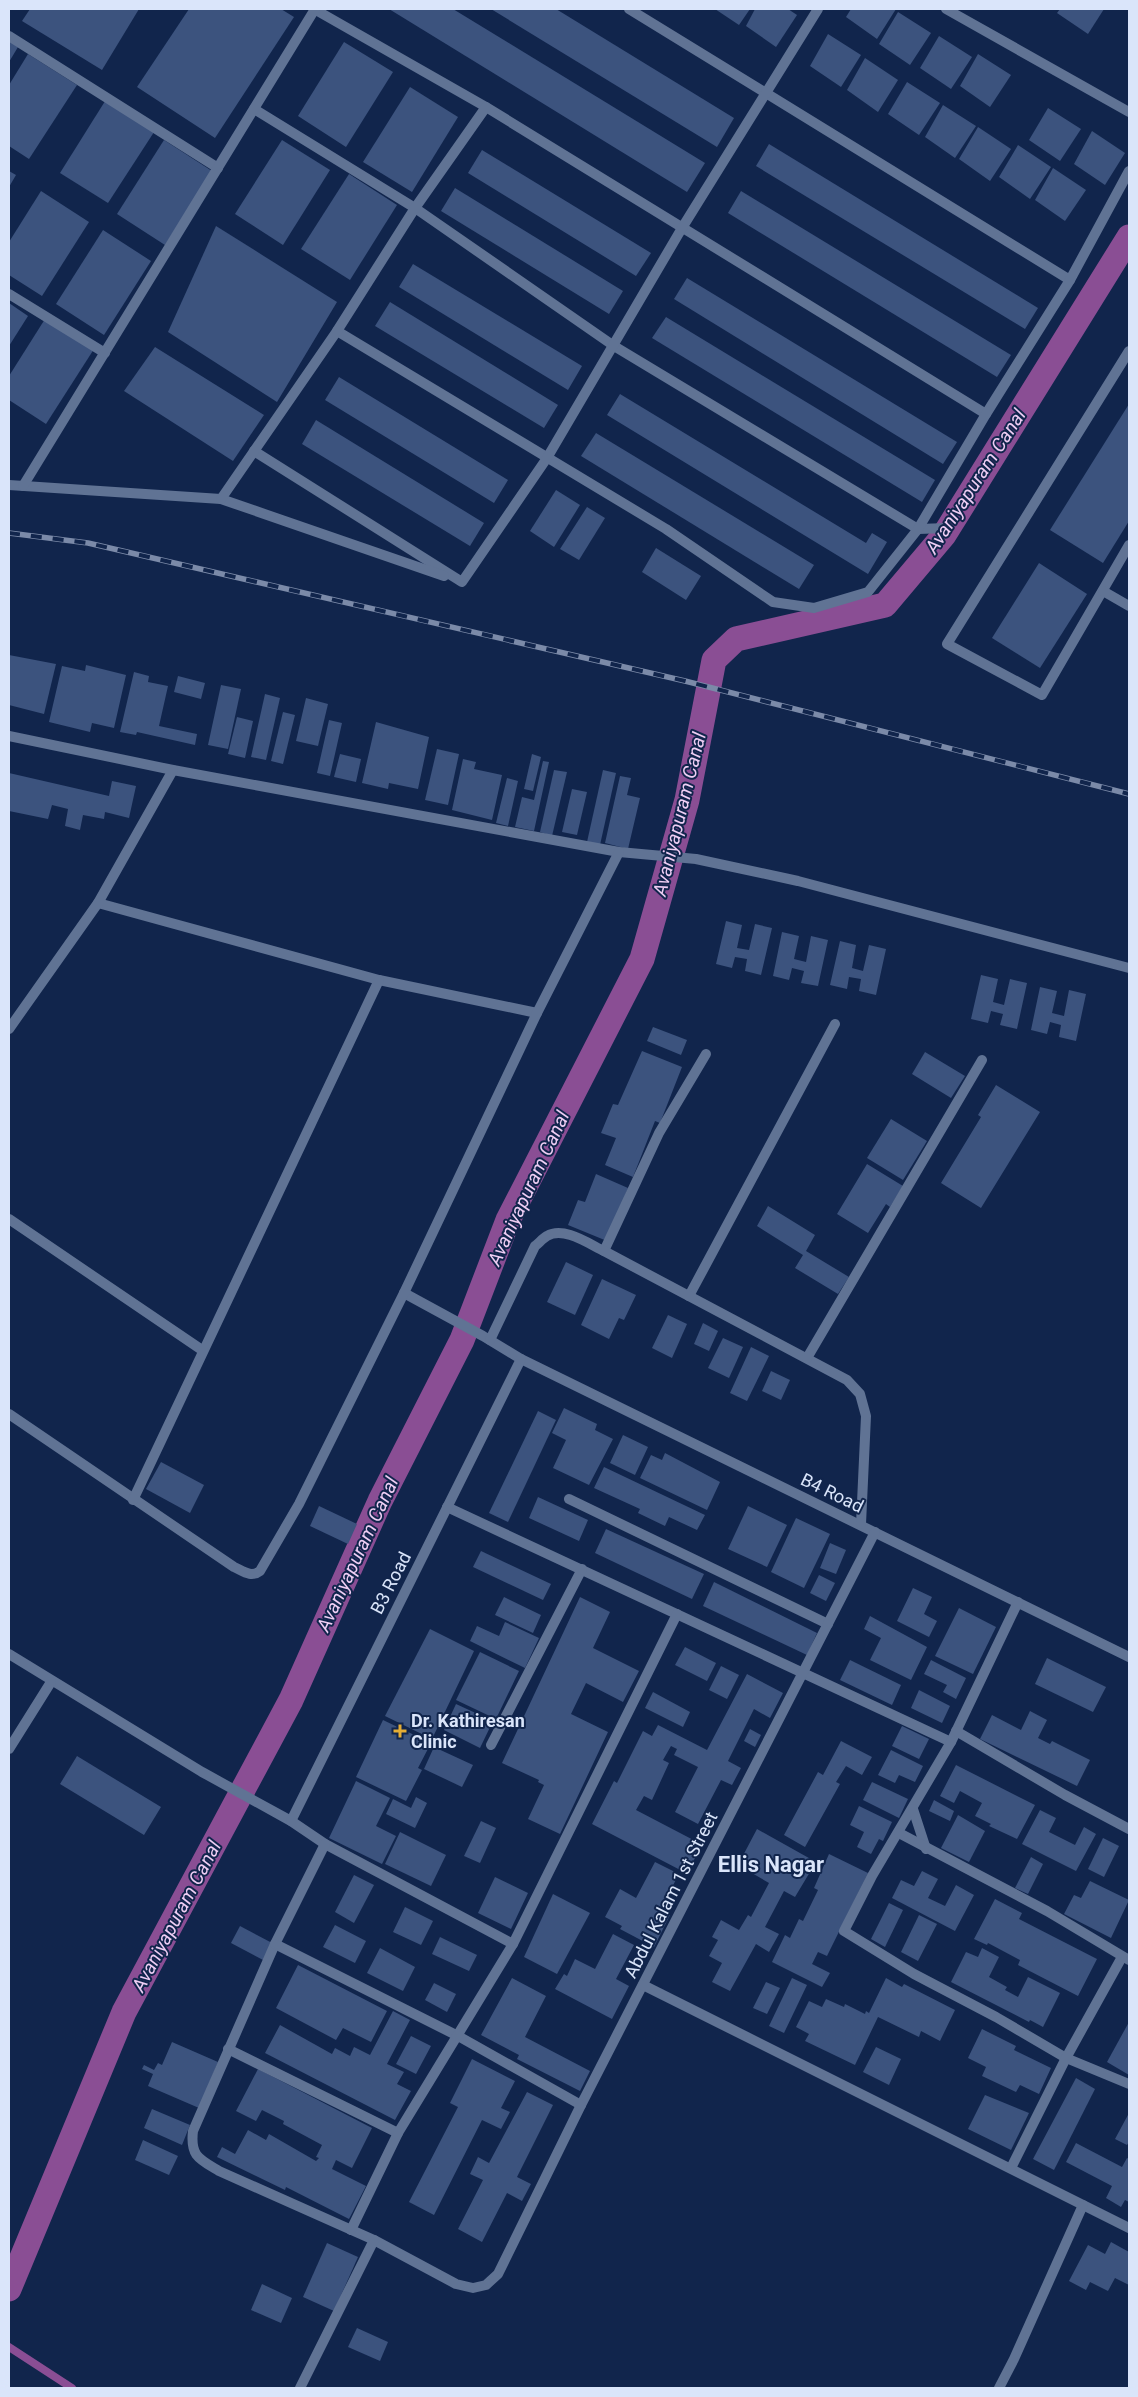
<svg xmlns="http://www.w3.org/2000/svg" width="1138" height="2397" font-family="Roboto,sans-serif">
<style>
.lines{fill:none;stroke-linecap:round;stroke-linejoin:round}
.stream{stroke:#8a4e94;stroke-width:8}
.canal{stroke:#8a4e94;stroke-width:25}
.building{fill:#3c537e}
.minor{stroke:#607394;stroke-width:10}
.rail-casing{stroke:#7b8aa8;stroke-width:5.5}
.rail{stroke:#11254c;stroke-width:4;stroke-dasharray:11;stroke-linecap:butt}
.poi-dot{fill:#e5ad35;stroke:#11254c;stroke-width:2}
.labels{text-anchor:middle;stroke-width:4;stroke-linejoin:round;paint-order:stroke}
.street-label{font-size:18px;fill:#dae5fa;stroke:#11254c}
.poi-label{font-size:18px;font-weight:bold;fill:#dae5fa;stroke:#11254c;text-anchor:start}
.water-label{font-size:19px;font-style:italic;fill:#efcef4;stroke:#11254c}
.district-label{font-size:22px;font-weight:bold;fill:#dae5fa;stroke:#11254c}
</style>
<rect width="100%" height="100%" fill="#11254c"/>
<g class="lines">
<path class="stream" d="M9 2347 72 2388"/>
<path class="canal" d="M9 2289 124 2012 291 1700 380 1501 462 1340 508 1220 642 959 687 800 714 660 736 639 885 605 944 535 1129 237"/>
</g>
<g class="building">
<path d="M30 9H139L102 70 22 21Z"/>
<path d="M189 9H281L294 17 215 138 137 87Z"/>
<path d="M389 9H453L705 163 687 192Z"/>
<path d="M491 9H556L734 118 717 147Z"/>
<path d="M715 9H750L739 25Z"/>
<path d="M755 9H788L797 15 776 47 746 26Z"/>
<path d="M851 9H896L877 39 846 17Z"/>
<path d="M1060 9H1104L1088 34 1057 13Z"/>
<path d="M898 12 931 33 910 65 879 44Z"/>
<path d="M828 34 861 55 841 87 810 66Z"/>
<path d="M939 36 972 57 951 89 920 68Z"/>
<path d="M9 41 18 47 9 62Z"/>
<path d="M344 42 393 72 346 147 298 116Z"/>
<path d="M28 54 77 85 29 159 9 146V85Z"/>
<path d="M978 54 1011 75 990 107 960 86Z"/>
<path d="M865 58 898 80 878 112 847 90Z"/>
<path d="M907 82 940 103 919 135 888 114Z"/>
<path d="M410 87 458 117 412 192 363 162Z"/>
<path d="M107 98 156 129 108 203 60 173Z"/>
<path d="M943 105 976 126 955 158 925 137Z"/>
<path d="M1048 108 1081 129 1060 161 1029 140Z"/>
<path d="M978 127 1011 149 990 181 959 159Z"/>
<path d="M1092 131 1125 153 1105 185 1074 164Z"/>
<path d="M164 140 212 171 165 245 117 214Z"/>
<path d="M282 140 330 170 283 245 235 214Z"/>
<path d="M769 144 1038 308 1025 329 756 166Z"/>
<path d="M1018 145 1051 167 1030 199 999 177Z"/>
<path d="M482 150 651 253 636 276 468 173Z"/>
<path d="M1053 168 1086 190 1065 221 1035 200Z"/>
<path d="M9 171 16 175 9 187Z"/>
<path d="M349 174 397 205 350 280 301 249Z"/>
<path d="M455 188 623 291 609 314 441 211Z"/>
<path d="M41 191 89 222 42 296 9 275V242Z"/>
<path d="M741 191 1011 355 997 377 728 213Z"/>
<path d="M216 226 337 302 277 402 168 332Z"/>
<path d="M103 230 151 261 104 335 56 304Z"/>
<path d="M413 264 582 366 568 390 399 287Z"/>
<path d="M687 278 957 442 943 464 674 299Z"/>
<path d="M390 302 558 405 544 428 375 326Z"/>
<path d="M9 303 28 316 9 346Z"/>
<path d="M666 317 935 480 922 502 652 338Z"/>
<path d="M45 319 94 349 46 424 9 400V376Z"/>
<path d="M155 347 264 415 233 461 124 391Z"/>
<path d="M339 377 508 480 494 503 325 400Z"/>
<path d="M620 394 866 543 872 533 887 542 868 574 607 415Z"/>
<path d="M1129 404V521L1103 563 1050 530Z"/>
<path d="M316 420 484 523 470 546 302 444Z"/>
<path d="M596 433 814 565 799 589 581 456Z"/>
<path d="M556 490 580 505 554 547 530 531Z"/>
<path d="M587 507 605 518 579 560 560 549Z"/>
<path d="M656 548 701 576 686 600 642 572Z"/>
<path d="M1039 563 1087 594 1040 668 992 638Z"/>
<path d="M9 655 56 664 44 714 9 705Z"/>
<path d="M86 665 126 675 114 728 92 723 90 732 49 722 62 666 85 671Z"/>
<path d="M134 672 149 676 148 682 168 686 159 726 197 734 195 745 137 732 136 735 120 732Z"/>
<path d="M178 676 205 683 201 699 174 692Z"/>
<path d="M221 685 241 689 228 749 208 745Z"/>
<path d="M265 694 280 698 266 760 251 757Z"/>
<path d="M306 698 328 704 318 746 296 741Z"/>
<path d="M283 712 295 715 283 764 271 761Z"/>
<path d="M237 717 253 721 245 758 228 754Z"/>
<path d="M329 720 342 723 330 776 317 773Z"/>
<path d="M376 722 429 737 418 789 389 783 388 789 362 783Z"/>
<path d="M437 749 459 754 448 805 425 800Z"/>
<path d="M340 754 361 759 356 782 334 777Z"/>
<path d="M532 754 541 757 533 791 524 789Z"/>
<path d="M463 759 476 762 474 769 502 775 492 820 452 810Z"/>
<path d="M543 761 549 762 534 831 515 827 522 797 534 800Z"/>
<path d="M554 770 567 772 552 836 540 832Z"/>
<path d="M603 770 616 773 600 845 587 842Z"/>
<path d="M9 773 109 796 112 781 136 786 129 818 105 812 104 819 83 815 80 830 65 826 68 809 52 805 48 819 9 811Z"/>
<path d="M620 776 631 778 627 795 640 798 628 849 605 843Z"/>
<path d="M507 778 518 781 508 826 496 823Z"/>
<path d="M572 789 587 792 577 835 562 832Z"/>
<path d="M726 921 742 925 737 948 749 950 755 924 772 928 761 975 745 971 747 959 735 957 732 968 716 964Z"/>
<path d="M782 932 799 936 794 959 806 962 811 936 828 940 818 986 801 983 804 971 792 968 789 980 773 976Z"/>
<path d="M840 941 856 945 852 968 863 971 869 945 886 949 876 995 859 991 861 979 849 977 847 989 830 985Z"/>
<path d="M981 975 998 979 993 1002 1004 1005 1010 979 1027 983 1017 1029 1000 1025 1003 1014 991 1011 988 1023 971 1019Z"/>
<path d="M1040 987 1057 991 1052 1013 1064 1016 1069 990 1086 994 1076 1041 1059 1037 1061 1025 1050 1022 1047 1034 1031 1030Z"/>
<path d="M653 1027 687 1040 681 1055 647 1041Z"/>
<path d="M642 1051 682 1067 660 1123 655 1121 633 1177 605 1165 616 1138 601 1133 613 1104 618 1105Z"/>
<path d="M925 1052 965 1076 951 1098 912 1074Z"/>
<path d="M996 1085 1040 1112 981 1208 941 1183 981 1117 978 1115Z"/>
<path d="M891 1119 927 1141 903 1180 867 1158Z"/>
<path d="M867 1164 903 1186 890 1207 886 1204 868 1233 837 1214Z"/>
<path d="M596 1174 628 1188 607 1241 568 1225 578 1200 585 1202Z"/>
<path d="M768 1206 815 1235 806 1251 849 1277 838 1294 795 1268 803 1255 757 1226Z"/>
<path d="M566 1262 593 1275 575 1315 547 1302Z"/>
<path d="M602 1279 636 1295 624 1320 619 1318 609 1339 581 1325Z"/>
<path d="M668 1315 687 1324 672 1358 652 1348Z"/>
<path d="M703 1323 718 1331 709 1351 694 1344Z"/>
<path d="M723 1338 743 1347 729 1378 708 1368Z"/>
<path d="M751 1347 769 1356 747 1401 730 1393Z"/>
<path d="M771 1371 790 1380 781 1400 762 1391Z"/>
<path d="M564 1408 597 1424 595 1430 613 1439 589 1485 553 1468 566 1440 552 1433Z"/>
<path d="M538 1411 556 1420 508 1522 489 1513Z"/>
<path d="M623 1435 648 1447 635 1475 610 1463Z"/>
<path d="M665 1453 720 1482 707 1510 640 1478 651 1455 662 1460Z"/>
<path d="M161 1462 204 1485 190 1513 146 1489Z"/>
<path d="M604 1467 705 1515 697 1530 669 1517 665 1526 638 1513 640 1509 594 1488Z"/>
<path d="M538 1497 588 1520 579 1541 529 1518Z"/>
<path d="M319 1506 357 1524 348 1544 310 1526Z"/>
<path d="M748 1506 787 1525 767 1567 728 1549Z"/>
<path d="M796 1518 830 1534 804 1588 771 1572Z"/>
<path d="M606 1529 704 1574 692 1599 595 1553Z"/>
<path d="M830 1543 846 1550 836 1574 820 1568Z"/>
<path d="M481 1551 551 1584 543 1600 473 1567Z"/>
<path d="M819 1575 835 1583 826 1601 810 1593Z"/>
<path d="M714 1582 817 1633 807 1655 703 1606Z"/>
<path d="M913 1588 932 1597 924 1614 937 1621 929 1637 897 1621Z"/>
<path d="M504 1597 541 1615 533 1633 495 1615Z"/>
<path d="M580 1597 610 1612 593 1648 639 1671 623 1702 586 1683 571 1714 608 1732 560 1834 528 1819 544 1785 538 1782 539 1780 502 1763Z"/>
<path d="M959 1608 996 1627 973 1674 935 1656Z"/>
<path d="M870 1616 927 1647 911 1680 870 1660 881 1638 864 1629Z"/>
<path d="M505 1622 539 1638 525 1668 470 1641 477 1626 499 1636Z"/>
<path d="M430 1629 474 1651 432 1739 385 1716Z"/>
<path d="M685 1647 716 1663 707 1681 675 1665Z"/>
<path d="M480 1652 519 1671 496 1719 456 1700Z"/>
<path d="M1047 1658 1106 1687 1093 1712 1035 1684Z"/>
<path d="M850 1660 901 1685 892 1705 840 1680Z"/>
<path d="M931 1660 966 1678 956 1699 943 1692 947 1685 924 1674Z"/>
<path d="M721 1666 739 1675 727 1699 709 1690Z"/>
<path d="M747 1674 783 1693 770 1718 754 1709 728 1761 741 1768 732 1785 721 1780 698 1824 675 1812 698 1767 674 1755 677 1749 671 1746 663 1760 669 1763 652 1800 644 1796 636 1810 703 1845 686 1873 592 1824 614 1781 617 1783 643 1731 652 1736 658 1725 707 1750Z"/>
<path d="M919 1690 950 1706 942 1723 911 1708Z"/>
<path d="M653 1692 690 1712 683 1727 645 1708Z"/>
<path d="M456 1704 493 1721 480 1748 444 1730Z"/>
<path d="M1030 1711 1047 1720 1038 1738 1050 1744 1052 1741 1090 1760 1077 1786 980 1739 992 1715 1021 1730Z"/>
<path d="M383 1720 431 1743 418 1768 422 1770 406 1801 356 1777Z"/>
<path d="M902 1726 929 1739 919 1759 892 1746Z"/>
<path d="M750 1729 761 1735 755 1747 744 1741Z"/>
<path d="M841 1741 872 1757 862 1775 846 1766 836 1782 840 1784 805 1847 784 1835 818 1772 823 1775Z"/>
<path d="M434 1747 473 1765 462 1787 424 1769Z"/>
<path d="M891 1750 923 1766 915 1782 899 1775 895 1783 878 1775Z"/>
<path d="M77 1756 161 1807 144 1835 60 1784Z"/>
<path d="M956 1765 1035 1805 1017 1839 989 1826 991 1824 975 1816 982 1803 960 1791 954 1803 940 1796Z"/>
<path d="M356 1781 390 1798 376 1826 396 1836 382 1864 329 1838Z"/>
<path d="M872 1782 908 1799 899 1818 863 1800Z"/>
<path d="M416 1797 427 1803 415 1828 386 1814 393 1799 411 1808Z"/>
<path d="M934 1800 954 1811 950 1821 929 1811Z"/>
<path d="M859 1806 892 1822 883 1841 879 1839 871 1854 857 1847 864 1832 850 1825Z"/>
<path d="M1040 1810 1056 1818 1049 1832 1075 1845 1084 1827 1096 1834 1076 1871 1022 1844Z"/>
<path d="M958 1815 985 1831 969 1862 941 1848Z"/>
<path d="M481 1821 496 1828 480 1863 464 1856Z"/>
<path d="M757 1829 816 1862 795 1897 784 1891 774 1910 765 1927 779 1934 769 1952 756 1944 730 1991 712 1982 722 1963 709 1956 718 1940 712 1937 721 1920 739 1930 748 1915 751 1917 769 1883 738 1865Z"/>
<path d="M400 1832 446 1855 431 1886 385 1864Z"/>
<path d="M1103 1838 1119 1846 1104 1877 1088 1869Z"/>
<path d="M829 1854 868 1873 827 1956 818 1952 812 1964 830 1973 822 1987 772 1962 785 1935 790 1938 799 1919 803 1921 818 1890 814 1888Z"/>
<path d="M1031 1857 1043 1864 1028 1894 1015 1888Z"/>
<path d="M655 1862 679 1874 660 1910 670 1915 654 1947 620 1929 622 1926 605 1917 620 1889 636 1898Z"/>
<path d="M922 1871 938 1879 928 1898 945 1906 956 1885 974 1895 955 1931 892 1898 901 1880 914 1886Z"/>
<path d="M354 1875 374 1885 354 1923 335 1912Z"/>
<path d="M495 1877 528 1893 511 1929 478 1913Z"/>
<path d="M1090 1881 1129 1900 1111 1938 1064 1914 1074 1895 1081 1898Z"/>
<path d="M553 1894 590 1913 557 1974 524 1957Z"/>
<path d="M995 1899 1022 1913 1019 1919 1097 1959 1078 1996 1018 1965 1020 1960 988 1943 987 1945 974 1939Z"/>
<path d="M889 1903 903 1910 885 1947 871 1939Z"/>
<path d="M405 1907 433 1921 421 1945 393 1932Z"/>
<path d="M919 1915 937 1924 918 1961 901 1952Z"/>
<path d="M335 1925 366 1941 355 1963 323 1947Z"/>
<path d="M240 1926 274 1944 265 1961 231 1943Z"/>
<path d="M613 1934 634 1945 616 1979 629 1986 612 2019 555 1989 564 1974 567 1976 575 1959 595 1969Z"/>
<path d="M440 1937 477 1955 469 1971 432 1954Z"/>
<path d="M380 1948 415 1967 403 1991 367 1973Z"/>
<path d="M982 1948 999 1957 989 1977 1007 1987 1005 1990 1018 1997 1028 1977 1060 1993 1043 2027 1030 2020 1029 2022 951 1982 966 1952 978 1957Z"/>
<path d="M298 1965 387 2011 371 2042 343 2028 336 2040 276 2008Z"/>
<path d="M512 1978 546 1996 525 2037 590 2071 580 2091 517 2059 519 2055 481 2035Z"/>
<path d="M792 1978 807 1985 784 2033 769 2026Z"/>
<path d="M886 1978 902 1987 904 1984 955 2010 940 2041 921 2031 919 2037 878 2017 855 2065 805 2041 809 2034 796 2027 809 2001 822 2007 826 1999 844 2007 845 2004 865 2014 866 2011 869 2013Z"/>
<path d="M766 1982 780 1988 767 2014 753 2008Z"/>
<path d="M434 1983 456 1994 447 2012 425 2000Z"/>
<path d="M393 2011 410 2020 387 2064 404 2072 397 2084 411 2091 395 2120 265 2053 280 2025 332 2054 335 2048 350 2056 354 2047 370 2055Z"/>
<path d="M1129 2022V2075L1107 2062Z"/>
<path d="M982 2029 1016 2046 1014 2050 1051 2068 1039 2094 1020 2085 1016 2092 982 2076 986 2067 968 2058Z"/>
<path d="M411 2036 431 2046 416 2074 396 2064Z"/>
<path d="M172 2042 218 2062 199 2108 148 2086 153 2074 142 2069 144 2065 154 2070 158 2063 162 2065Z"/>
<path d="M876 2047 901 2059 889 2085 863 2072Z"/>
<path d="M472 2059 515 2081 501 2108 510 2112 501 2129 482 2120 434 2215 409 2202 458 2107 450 2103Z"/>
<path d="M258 2069 372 2128 352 2168 336 2160 332 2169 366 2186 349 2219 286 2187 285 2190 217 2157 222 2147 235 2154 248 2130 266 2140 269 2134 316 2161 319 2158 316 2157 322 2145 283 2124 284 2121 262 2110 256 2121 236 2111Z"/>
<path d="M1076 2078 1095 2089 1054 2170 1033 2159Z"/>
<path d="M527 2092 553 2105 517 2177 531 2184 522 2201 507 2193 482 2242 458 2229 483 2180 470 2174 478 2157 489 2163Z"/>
<path d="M985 2095 1029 2113 1011 2150 968 2129Z"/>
<path d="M152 2109 190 2125 182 2145 144 2128Z"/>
<path d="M1129 2113V2142L1127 2145 1115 2139Z"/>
<path d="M143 2140 178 2156 169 2175 135 2160Z"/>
<path d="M1076 2143 1122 2167 1127 2158 1129 2159V2202L1125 2200 1121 2207 1106 2198 1112 2186 1066 2162Z"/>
<path d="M1111 2242 1129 2252V2285L1115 2278 1108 2291 1090 2282 1086 2290 1069 2281 1088 2245 1105 2254Z"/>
<path d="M327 2243 358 2257 334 2311 303 2297Z"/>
<path d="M262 2284 292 2298 281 2323 251 2310Z"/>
<path d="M357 2328 388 2342 380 2361 348 2347Z"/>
</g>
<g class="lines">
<g class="minor">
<path d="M314 9 486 107 986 414"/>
<path d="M629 9 1070 280"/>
<path d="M946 9 1129 112"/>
<path d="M9 36 218 168"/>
<path d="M254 109 415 208 614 346 918 529 948 528"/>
<path d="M9 294 105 353"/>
<path d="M337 331 666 529 773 602 814 608 868 592 918 529 986 414 1070 280 1129 171"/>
<path d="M1129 351 947 644 1042 695 1129 545"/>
<path d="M254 451 462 582 547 458 682 228 818 9"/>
<path d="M9 485 221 499 444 576"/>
<path d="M23 486 315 9"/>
<path d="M221 499 337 331 415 208 486 107"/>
<path d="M1103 591 1129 606"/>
<path d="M9 736 173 770 619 852 696 859 798 881 1129 968"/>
<path d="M98 903 379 980 537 1013"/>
<path d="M9 1029 98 903 173 770"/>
<path d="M9 1219 202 1350"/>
<path d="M604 1251 659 1133 706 1054"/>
<path d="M404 1293 483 1336 521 1359 1129 1657"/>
<path d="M689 1296 835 1024"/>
<path d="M490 1340 535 1246C539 1243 543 1238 547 1236 564 1226 589 1244 604 1251L847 1380 860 1394 866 1416 861 1524"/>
<path d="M807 1358 982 1060"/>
<path d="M9 1414 234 1567C243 1571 251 1578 260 1571L299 1504 404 1293 537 1013 619 852"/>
<path d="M569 1499 828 1624"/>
<path d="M133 1500 379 980"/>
<path d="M447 1507 951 1742"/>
<path d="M1018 1602 951 1742 872 1876 844 1931 914 1974 996 2017 1066 2058 1129 2084"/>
<path d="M9 1654 202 1772 291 1821 325 1844 513 1944"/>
<path d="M956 1731 1065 1795 1129 1829"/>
<path d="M491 1745 582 1569"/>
<path d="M9 1749 51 1682"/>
<path d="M913 1809 926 1849"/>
<path d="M291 1821 521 1359"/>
<path d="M899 1833 1047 1911 1129 1960"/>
<path d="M325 1844 275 1944 193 2131C190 2156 199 2159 219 2171L374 2240 456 2284 473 2288 486 2285 498 2274 581 2105 875 1532"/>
<path d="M275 1944 458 2036 581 2105"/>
<path d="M643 1985 1129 2228"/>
<path d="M228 2049 398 2133"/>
<path d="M1011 2168 1066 2058 1122 1957"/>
<path d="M351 2230 398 2133 513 1944 677 1614"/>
<path d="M300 2388 374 2240"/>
<path d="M999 2388 1014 2359 1083 2205"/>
</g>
<g class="rail-casing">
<path id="rail" d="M9 533 88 543 685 681 1129 794"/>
</g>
<use href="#rail" class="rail"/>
</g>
<path class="poi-dot" d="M397.5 1723.5h5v5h5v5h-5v5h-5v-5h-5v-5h5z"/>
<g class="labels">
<g class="street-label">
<text transform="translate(832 1493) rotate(26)" y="6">B4 Road</text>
<text transform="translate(391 1583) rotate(-63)" y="6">B3 Road</text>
<text transform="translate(671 1895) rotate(-63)" y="6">Abdul Kalam 1st Street</text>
</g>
<g class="poi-label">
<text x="411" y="1727">Dr. Kathiresan<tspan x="411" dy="21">Clinic</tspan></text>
</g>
<g class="water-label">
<text transform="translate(975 481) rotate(-57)" y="7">Avaniyapuram Canal</text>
<text transform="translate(679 814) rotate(-76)" y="7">Avaniyapuram Canal</text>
<text transform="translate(528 1188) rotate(-65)" y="7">Avaniyapuram Canal</text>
<text transform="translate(357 1554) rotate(-65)" y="7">Avaniyapuram Canal</text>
<text transform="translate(176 1916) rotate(-62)" y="7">Avaniyapuram Canal</text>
</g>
<g class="district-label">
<text x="771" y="1872">Ellis Nagar</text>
</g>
</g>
<rect width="1138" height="2397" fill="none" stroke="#dae5fa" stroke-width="20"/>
</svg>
